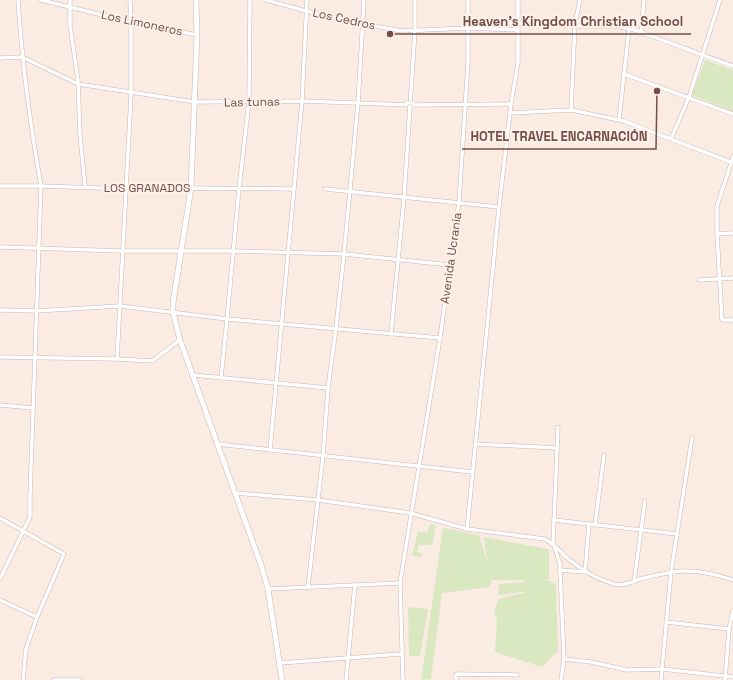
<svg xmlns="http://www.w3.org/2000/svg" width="733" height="680" font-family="'Space Grotesk',sans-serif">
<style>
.green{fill:#dae8c2}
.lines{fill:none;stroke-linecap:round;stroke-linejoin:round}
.street-casing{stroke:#ceb4ad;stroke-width:4.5}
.secondary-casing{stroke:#d0b3aa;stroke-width:6}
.street{stroke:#fff;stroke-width:3.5}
.secondary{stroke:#fff;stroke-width:5}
.street-bridge-casing{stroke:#ceb4ad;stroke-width:4.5;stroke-linecap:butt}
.street-bridge{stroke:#fff;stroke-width:3.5}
.labels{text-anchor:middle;stroke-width:4;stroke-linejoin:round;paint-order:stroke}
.street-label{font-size:12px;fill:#724f4a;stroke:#fef1e9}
.leader{fill:none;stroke:#724f4a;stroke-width:1.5}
.callout-dot{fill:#724f4a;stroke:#fef1e9;stroke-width:1.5}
.callout-label{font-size:13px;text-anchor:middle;font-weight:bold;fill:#724f4a;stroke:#fef1e9;stroke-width:4;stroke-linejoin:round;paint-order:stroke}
</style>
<rect width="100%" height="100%" fill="#fbece3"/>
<g class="green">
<path d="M705 60 733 70V111L692 95Z"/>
<path d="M431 524 436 525 432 545H419L417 552 422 553 421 557 412 556 418 531 427 533Z"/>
<path d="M443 528 479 535 487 561 484 537 549 549V579H544L556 584 558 651 542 667 495 652 497 619 494 613 498 599 529 591 498 595 499 584 523 582 525 580H492L490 587 442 593 431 679 421 680Z"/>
<path d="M408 607 428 609 420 656H409Z"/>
</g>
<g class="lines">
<g class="street-casing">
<g id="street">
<path d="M41 0 131 22 197 35"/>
<path d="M70 0V25L78 80 80 135 85 187"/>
<path d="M266 0 306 11 363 24 402 31 468 28 518 30"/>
<path d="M518 23 575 26H615L635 30 733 66"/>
<path d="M641 32 644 0"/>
<path d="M0 58 22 57 78 84 195 102 302 101 410 105 511 104"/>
<path d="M624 74 733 114"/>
<path d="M571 110 575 24 580 0"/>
<path d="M510 113 571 110 624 121 733 163"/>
<path d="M619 120 629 29"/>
<path d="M671 139 689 97 720 0"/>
<path d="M733 157 717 206V234L722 320H733"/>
<path d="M0 186H41L126 189 191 188 294 189"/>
<path d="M325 189 499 207"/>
<path d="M717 234 733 233"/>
<path d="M0 247 123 251H234L344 254 450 265"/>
<path d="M699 280 733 278"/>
<path d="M0 310 36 311 120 306 227 319 440 338"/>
<path d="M391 334 404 198 415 30V0"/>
<path d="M0 357 117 359 152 361 180 340"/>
<path d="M117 359 131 96V22L130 0"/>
<path d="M193 375 328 388"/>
<path d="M221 378 227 319 239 189 249 101 250 0"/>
<path d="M0 405 33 408"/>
<path d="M558 427 553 543 560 564V570L564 659 561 680"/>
<path d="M217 444 472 472"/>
<path d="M475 444 557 448"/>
<path d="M270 450 302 101 307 0"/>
<path d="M235 493 318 500 410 513 467 529 545 539C554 544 559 550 566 557 580 569 596 579 614 584 624 586 631 582 640 579 650 576 662 574 673 572 692 569 715 574 733 580"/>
<path d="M0 518 64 554 37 617 26 649 23 680"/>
<path d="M554 520 677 534"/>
<path d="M595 525 604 455"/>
<path d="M467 529 499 207 511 104 518 62V0"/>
<path d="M560 570 585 572 589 524"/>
<path d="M0 579 30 517V496L41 186C30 124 22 63 18 0"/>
<path d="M634 582 645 501"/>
<path d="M308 587 323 456 328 388 336 328 344 254 358 103 364 0"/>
<path d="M268 589 400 583"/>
<path d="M0 600 37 617"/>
<path d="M666 622 729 629"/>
<path d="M564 659 591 662 627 670 662 669 733 677"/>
<path d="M280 663 401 654"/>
<path d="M54 680H80"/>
<path d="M346 680 355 585"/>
<path d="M403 680 400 583 440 338 459 202 468 62V0"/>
<path d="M456 680V674L518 675"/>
<path d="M661 680 671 572 692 438"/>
<path d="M725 680 729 629 733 611"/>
</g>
</g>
<g class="secondary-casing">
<path id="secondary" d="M196 0 197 35 191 188 173 303V312L180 340 261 565 268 589 282 680"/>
</g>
<use href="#street" class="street"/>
<use href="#secondary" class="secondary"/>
<g class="street-bridge-casing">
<path id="street-bridge" d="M407 103H413"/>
</g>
<use href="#street-bridge" class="street-bridge"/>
</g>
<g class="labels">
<g class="street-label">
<text transform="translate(344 19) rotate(12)" y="4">Los Cedros</text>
<text transform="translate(142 23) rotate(12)" y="4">Los Limoneros</text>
<text transform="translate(252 102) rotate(-1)" y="4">Las tunas</text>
<text x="147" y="192">LOS GRANADOS</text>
<text transform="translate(451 258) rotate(-82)" y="4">Avenida Ucrania</text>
</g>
</g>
<path class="leader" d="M390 34L455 34H691M657 91L656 149H462"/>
<g class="callout-dot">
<circle cx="390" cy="34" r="4"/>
<circle cx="657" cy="91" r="4"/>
</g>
<g class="callout-label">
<text x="573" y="26">Heaven's Kingdom Christian School</text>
<text x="559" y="141">HOTEL TRAVEL ENCARNACIÓN</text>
</g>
</svg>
